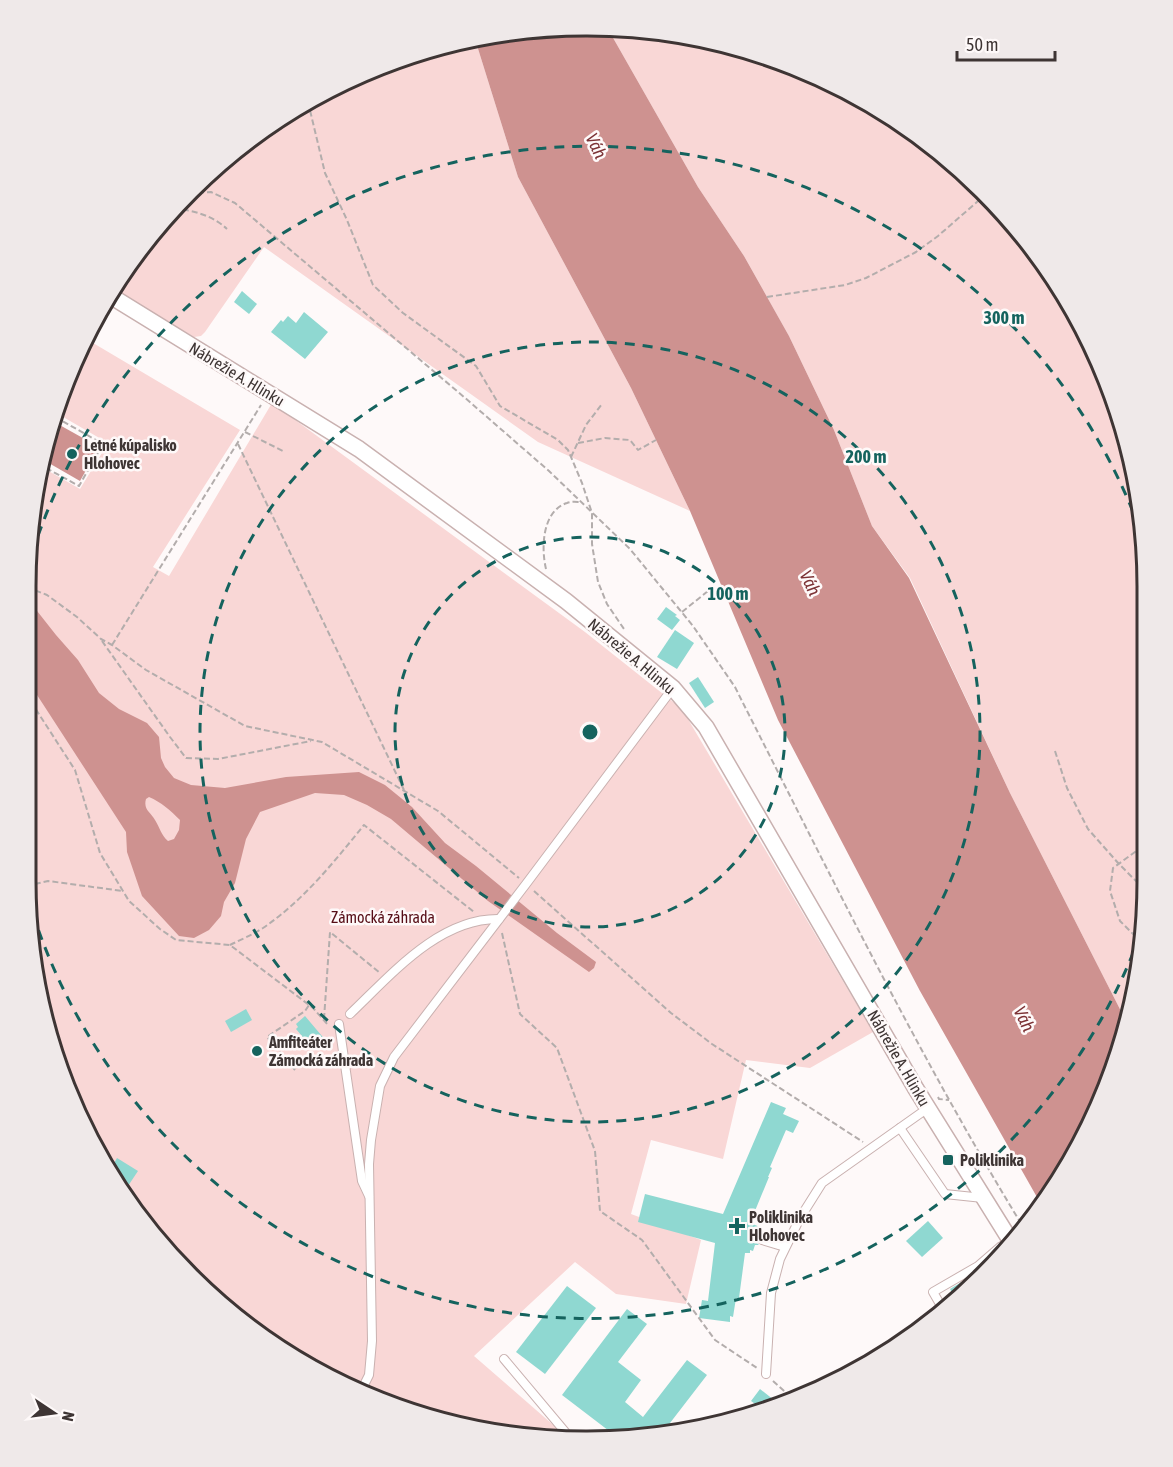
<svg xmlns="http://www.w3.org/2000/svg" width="1173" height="1467" font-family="'Asap Condensed',sans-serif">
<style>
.green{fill:#f9d7d6}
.water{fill:#ce9290;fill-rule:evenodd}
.building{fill:#8fd8d1}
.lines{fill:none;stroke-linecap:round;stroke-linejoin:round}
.lane-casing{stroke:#c9b1b0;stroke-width:10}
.street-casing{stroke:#c9b1b0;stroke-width:18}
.path{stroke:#b3adac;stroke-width:2;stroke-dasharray:6 3;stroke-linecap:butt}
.lane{stroke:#fff;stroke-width:8}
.street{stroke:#fff;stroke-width:15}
.ring{fill:none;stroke:#15635e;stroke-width:3;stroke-dasharray:10 8}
.poi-dot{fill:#15635e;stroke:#fef9f9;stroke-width:2}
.labels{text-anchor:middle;stroke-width:5;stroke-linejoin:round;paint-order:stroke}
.street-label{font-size:16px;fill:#3e3534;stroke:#fef9f9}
.poi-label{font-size:16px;font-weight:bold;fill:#3e3534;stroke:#fef9f9;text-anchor:start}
.park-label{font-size:16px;fill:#570e17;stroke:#fef9f9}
.water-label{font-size:18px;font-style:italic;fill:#7d3336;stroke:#fef9f9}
.rim{fill:none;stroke:#3e3534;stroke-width:3}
.centre{fill:#15635e;stroke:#fef9f9;stroke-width:3}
.ring-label{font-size:18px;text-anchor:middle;font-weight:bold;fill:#15635e;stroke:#fef9f9;stroke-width:5;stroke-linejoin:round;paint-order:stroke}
</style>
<rect width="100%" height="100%" fill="#fef9f9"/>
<g class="green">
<path d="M608 29 659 30 766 55 867 100 956 164 1031 245 1089 338 1128 442 1146 550V917L1128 1025 1010 793 910 578 872 526 834 430 789 336 744 256 698 187Z"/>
<path d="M475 39 518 177 631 388 690 511 538 442 264 247 205 332 201 336 194 337 118 292 165 216 245 141 338 84 441 45Z"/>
<path d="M88 340 240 430 153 567 169 576 272 403 585 632 682 709 873 1032 810 1068 746 1060 723 1159 651 1140 631 1214 701 1240 686 1304 616 1294 575 1262 474 1356 567 1437 566 1439 441 1422 306 1366 190 1277 100 1161 45 1025 26 881 27 549 35 515 44 500 39 496 45 469 80 489 108 443 58 414 68 372Z"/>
</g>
<g class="water">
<path d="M549 27 608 29 698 187 744 256 789 336 834 430 872 526 909 578 1010 793 1128 1025 1090 1128 1042 1206 920 991 778 720 690 511 631 388 518 177 475 39Z"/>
<path d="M56 423 99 447 80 481 47 462Z"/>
<path d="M27 601 30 602 56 635 78 660 99 693 119 709 147 723 159 737 161 758 165 767 174 778 191 785 225 788 286 777 359 772 385 785 412 807 445 843 476 866 557 933 596 962 594 968 589 972 488 901 391 819 367 805 344 795 315 793 260 812 246 839 235 883 224 902 221 916 209 930 194 938 179 936 142 896 127 852 126 832 26 678ZM149 797C161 802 171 811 180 820L179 830 174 839 168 841C161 835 160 828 155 820 151 812 143 810 146 799Z"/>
</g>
<g class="building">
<path d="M242 291 257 304 249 314 234 302Z"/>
<path d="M304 312 328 332 305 359 271 332 281 320 283 322 288 316 296 323Z"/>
<path d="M666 607 677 615 675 616 680 620 672 630 657 619Z"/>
<path d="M675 630 694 643 677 669 657 657Z"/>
<path d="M698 677 714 702 705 708 689 683Z"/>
<path d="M246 1009 252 1020 231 1032 225 1021Z"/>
<path d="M305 1016 327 1042 318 1050 315 1047 313 1049 296 1029 298 1027 296 1024Z"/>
<path d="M771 1102 786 1108 783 1114 799 1121 793 1133 786 1130 770 1167 772 1168 768 1177H769L750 1223 760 1227 758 1231 763 1234 758 1235 756 1239V1242L759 1245H755L753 1251 750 1250V1253H745L739 1298H736L733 1317 730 1316V1322L699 1318 702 1300 708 1301 715 1243 638 1222 645 1194 723 1214Z"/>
<path d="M117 1158 138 1171 124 1192 109 1172Z"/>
<path d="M928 1221 943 1238 922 1257 906 1241Z"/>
<path d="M975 1274 978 1279 957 1301 950 1289Z"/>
<path d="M567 1286 596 1308 545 1374 516 1352Z"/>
<path d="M627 1309 647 1324 618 1362 641 1380 625 1402 643 1417 687 1360 707 1375 670 1423 677 1430 617 1437 562 1395Z"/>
<path d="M760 1389 779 1404 751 1415 758 1406 751 1401Z"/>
</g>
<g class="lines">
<g class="lane-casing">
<g id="lane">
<path d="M350 1014C391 975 439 918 499 919"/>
<path d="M339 1024 362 1181 369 1196"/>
<path d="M900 1128 945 1194 983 1198"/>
<path d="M762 1240 785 1247"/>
<path d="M944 1311 933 1292 978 1266 1000 1247 1011 1241"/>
<path d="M504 1359 572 1440"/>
<path d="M766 1374 771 1293 780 1259 800 1218 822 1183 928 1108"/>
<path d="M362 1389 369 1375 372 1341 369 1164 371 1140 380 1086 394 1057 526 884 673 688"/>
</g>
</g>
<g class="street-casing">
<path id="street" d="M114 298 359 449 566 601 673 688 706 727 916 1089 1012 1243"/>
</g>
<g class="path">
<path d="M308 102 325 173 347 220 373 285 403 313 476 366 500 406 558 440 568 450 582 483 592 513V544L598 582 607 604 624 629"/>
<path d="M189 193 211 192 235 203 464 397 549 471 630 549 693 626 735 687 744 705C834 882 921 1060 1025 1230"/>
<path d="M174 208C194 211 212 215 227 229"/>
<path d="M767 297 845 285 866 278 916 252 938 236 985 195"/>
<path d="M245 432 285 452"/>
<path d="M578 443 605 438 630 440 638 450 656 440"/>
<path d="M238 444 404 790"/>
<path d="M571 457 586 425 602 404"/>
<path d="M46 468 79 486 103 444 57 418"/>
<path d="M546 569C541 548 542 511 567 503 572 501 577 502 581 502"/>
<path d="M27 587 47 595 77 617 101 639 112 645 146 670 245 726 322 742 438 811 519 878"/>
<path d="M682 612 708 591"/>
<path d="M102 641 170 737 186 758 218 759 311 741"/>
<path d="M112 645 261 405"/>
<path d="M26 694 75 770 100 853 129 901 160 929 176 940 230 945 313 1008 328 1025"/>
<path d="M1055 751 1067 788 1088 829 1119 864 1146 891"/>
<path d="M26 886 48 881 123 891"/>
<path d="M534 891 671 1013 712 1044 863 1142"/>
<path d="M502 933 520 1014 557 1048 595 1151 600 1211 642 1240 715 1340 757 1368"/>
<path d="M1142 943 1120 921 1110 891 1113 868 1146 844"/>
<path d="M230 945C240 940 252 935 263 928 303 901 334 862 364 825L474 912"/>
<path d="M324 1019 330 932 380 973"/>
<path d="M295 1070 267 1037 305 1011 309 1005"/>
<path d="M938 1097 939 1099 949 1100"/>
<path d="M773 1381 793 1399"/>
</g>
<use href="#lane" class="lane"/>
<use href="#street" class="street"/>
</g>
<g class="ring">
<circle cx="590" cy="732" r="195"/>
<circle cx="590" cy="732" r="390"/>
<path d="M1146 918A586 586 0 0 1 28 898M27 570A586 586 0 0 1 1144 541"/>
</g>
<g class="poi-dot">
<circle cx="72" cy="454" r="6"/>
<circle cx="257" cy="1051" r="6"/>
<rect x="942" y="1154" width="12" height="12" rx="3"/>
<path d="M734 1217h6v6h6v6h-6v6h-6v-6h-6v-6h6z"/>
</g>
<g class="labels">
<g class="street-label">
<text transform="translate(237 374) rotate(31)" y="6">Nábrežie A. Hlinku</text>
<text transform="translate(632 656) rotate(40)" y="6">Nábrežie A. Hlinku</text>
<text transform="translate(899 1058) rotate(60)" y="6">Nábrežie A. Hlinku</text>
</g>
<g class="poi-label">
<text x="84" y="451">Letné kúpalisko<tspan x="84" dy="18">Hlohovec</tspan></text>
<text x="269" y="1048">Amfiteáter<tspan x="269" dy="18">Zámocká záhrada</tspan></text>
<text x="960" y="1166">Poliklinika</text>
<text x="749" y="1223">Poliklinika<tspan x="749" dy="18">Hlohovec</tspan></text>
</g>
<g class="park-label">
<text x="383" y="923">Zámocká záhrada</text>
</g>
<g class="water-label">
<text transform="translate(596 146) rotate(64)" y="6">Váh</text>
<text transform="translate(810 583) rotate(64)" y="6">Váh</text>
<text transform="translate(1024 1019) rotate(64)" y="6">Váh</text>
</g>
</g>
<path d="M0 0H1173V1467H0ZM586 36H587A550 550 0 0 1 1137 586V881A550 550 0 0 1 587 1431H586A550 550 0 0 1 36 881V586A550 550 0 0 1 586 36Z" fill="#efe9e9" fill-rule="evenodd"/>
<path class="rim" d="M586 36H587A550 550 0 0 1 1137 586V881A550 550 0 0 1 587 1431H586A550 550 0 0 1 36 881V586A550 550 0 0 1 586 36Z"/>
<circle cx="590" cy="732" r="9" class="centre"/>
<g class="ring-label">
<text x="1004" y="324">300 m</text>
<text x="866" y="463">200 m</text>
<text x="728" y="600">100 m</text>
</g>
<g transform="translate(54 1413) rotate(103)" stroke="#fef9f9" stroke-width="4.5" paint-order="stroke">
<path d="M0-4.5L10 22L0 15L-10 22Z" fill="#3e3534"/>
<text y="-9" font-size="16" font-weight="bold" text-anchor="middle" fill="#3e3534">N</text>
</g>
<path d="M957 51v9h98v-9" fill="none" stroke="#3e3534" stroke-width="3"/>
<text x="966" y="51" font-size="18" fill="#3e3534" stroke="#fef9f9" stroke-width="4.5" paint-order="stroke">50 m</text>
</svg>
